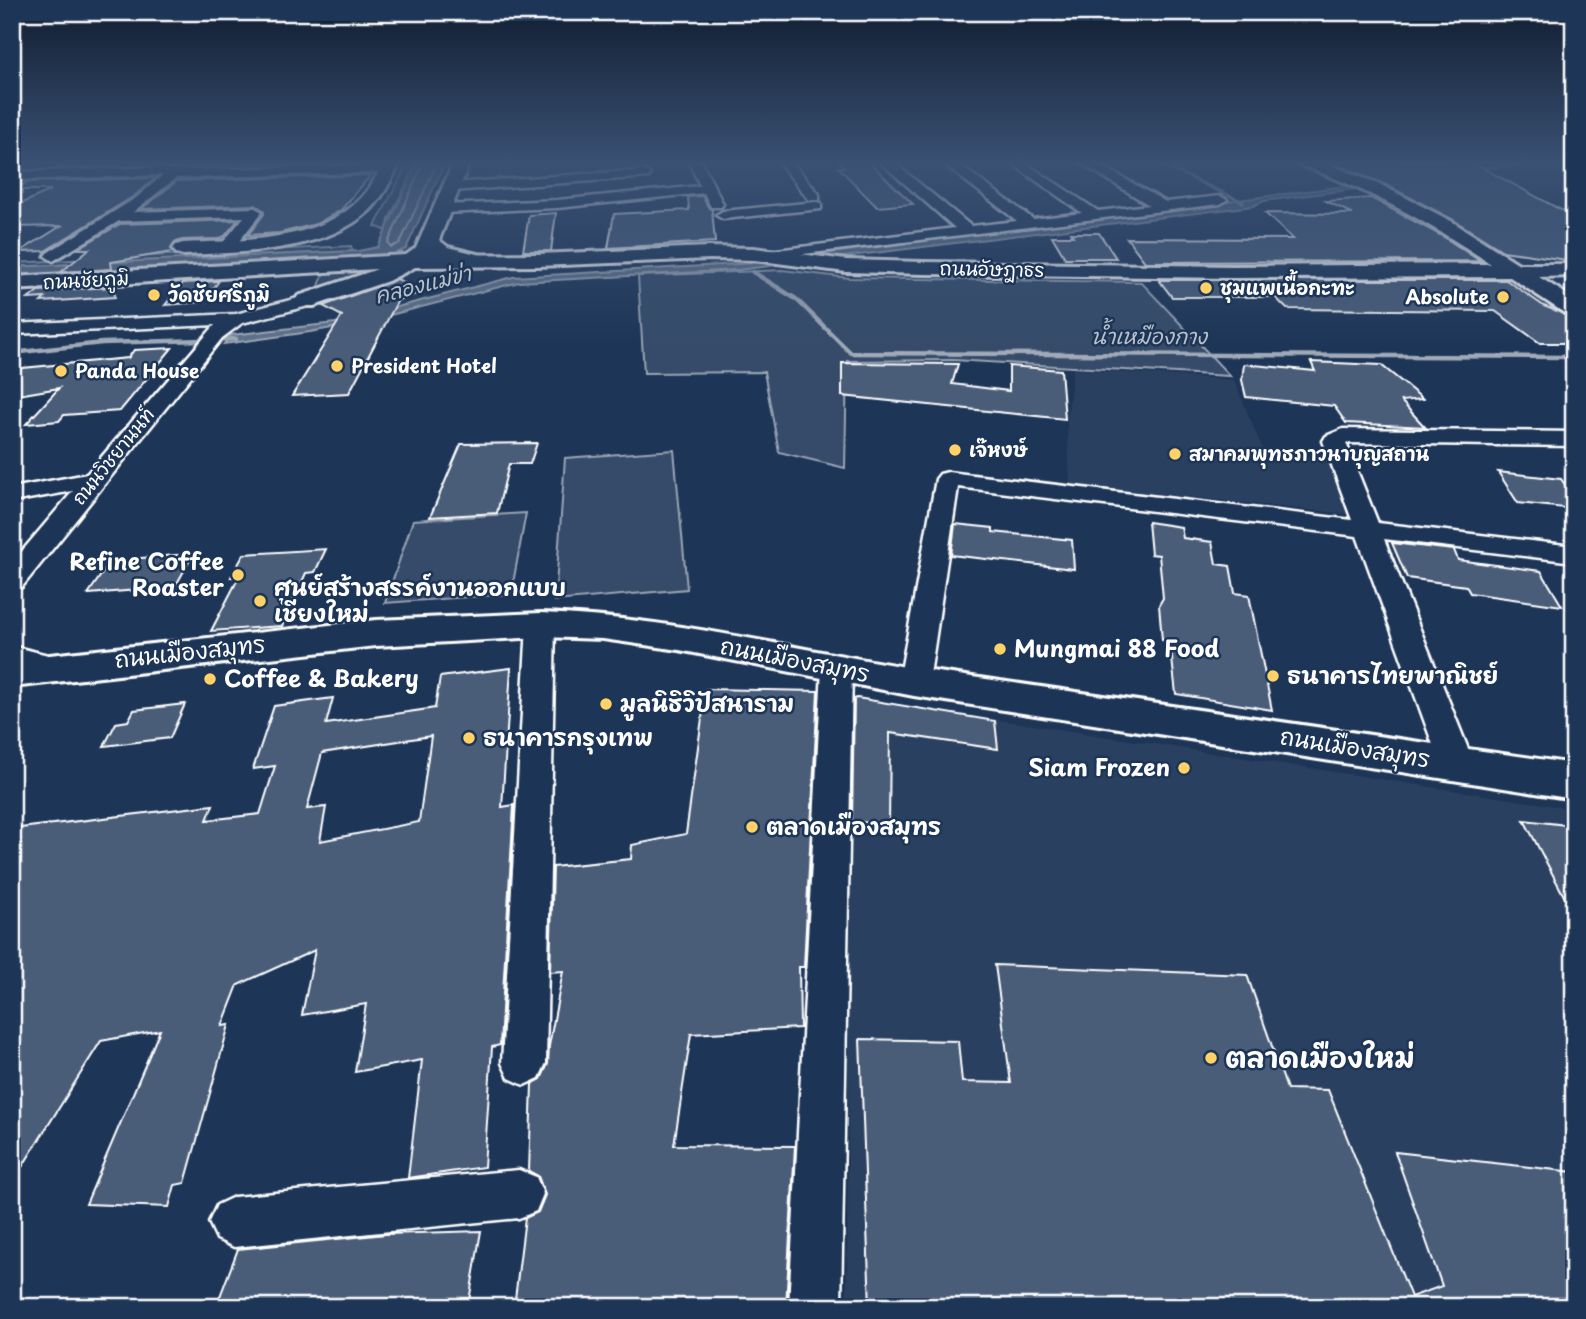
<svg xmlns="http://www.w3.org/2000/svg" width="1586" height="1319" font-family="'Playpen Sans','Playpen Sans Thai',sans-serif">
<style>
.built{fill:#2a4161}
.green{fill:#364b69;stroke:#9aa5b4;stroke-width:2}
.water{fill:#617289;stroke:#a0aab8;stroke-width:2}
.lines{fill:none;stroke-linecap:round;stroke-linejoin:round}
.shore{stroke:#c0c7d0;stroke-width:2}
.stream-far1{stroke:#a0aab8;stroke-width:3.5}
.stream{stroke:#a0aab8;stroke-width:4.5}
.building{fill:#4a5d79;stroke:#fff;stroke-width:2;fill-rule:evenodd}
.minor-casing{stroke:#fff;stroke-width:5}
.tertiary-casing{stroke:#fff;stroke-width:6}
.secondary-casing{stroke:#fff;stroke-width:6}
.minor{fill:#1d3557;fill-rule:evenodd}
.tertiary{fill:#1d3557;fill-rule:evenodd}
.secondary{fill:#1d3557;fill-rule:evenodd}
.poi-dot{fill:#ffd166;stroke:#1d3557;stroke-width:2.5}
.labels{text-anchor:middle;stroke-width:5;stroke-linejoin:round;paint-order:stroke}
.far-street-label{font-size:19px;fill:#fff;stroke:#1d3557}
.far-poi-label{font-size:19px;font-weight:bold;fill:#fff;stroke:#1d3557;text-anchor:start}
.far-water-label{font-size:21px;font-style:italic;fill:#b8c0ca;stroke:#1d3557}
.poi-label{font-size:23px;font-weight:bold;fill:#fff;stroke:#1d3557;text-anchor:start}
.street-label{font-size:23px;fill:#fff;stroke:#1d3557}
.near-poi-label{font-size:28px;font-weight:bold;fill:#fff;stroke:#1d3557;text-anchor:start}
</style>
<rect width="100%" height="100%" fill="#1d3557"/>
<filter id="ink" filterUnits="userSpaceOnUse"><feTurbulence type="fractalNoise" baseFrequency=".0143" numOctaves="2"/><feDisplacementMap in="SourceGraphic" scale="14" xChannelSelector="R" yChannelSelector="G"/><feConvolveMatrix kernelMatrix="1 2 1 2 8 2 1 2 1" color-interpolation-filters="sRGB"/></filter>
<g filter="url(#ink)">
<g class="built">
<path d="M1073 369 1234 380 1263 450 1325 458 1348 514 1070 484 1067 421Z"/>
<path d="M851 697 1574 809V1307H847Z"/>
</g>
<g class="green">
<path d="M409 161H418L389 219 387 231 375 226Z"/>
<path d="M351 246 353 251 12 267V263Z"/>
<path d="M398 266 316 294 323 275 319 271Z"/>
<path d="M782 270 849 278 1141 282 1230 376 953 360 847 361 845 468 779 452 764 372 644 373 638 276Z"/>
<path d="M674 450 687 589 555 601 565 458Z"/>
<path d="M526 513 511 594 385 603 413 520Z"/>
</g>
<g class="water">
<path d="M418 161H446L406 249 390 256 12 278V267L358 251 378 247Z"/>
<path d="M1353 185 1361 188 1264 201 1253 206 738 270 519 282 359 323 310 332 224 344 231 335 335 323 513 277 755 263Z"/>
</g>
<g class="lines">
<path class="shore" d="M424 161 388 243 391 247 400 243 438 161"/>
<g class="stream-far1">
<path d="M1154 161 1243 202"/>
<path d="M1474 169 1551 161"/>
</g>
<g class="stream">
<path d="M753 272 796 299 851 353 1574 357"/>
<path d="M12 353 102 343 236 339"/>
</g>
</g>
<g class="building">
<path d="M70 161H382L56 168Z"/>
<path d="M839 161H868L913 204 877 207 838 167H844Z"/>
<path d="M1354 161H1470L1561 210 1574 211V261L1503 251 1452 219 1384 184 1333 163Z"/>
<path d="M371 175 341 210 316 224 280 233 248 235 264 214 263 210 255 205 141 209 177 181Z"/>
<path d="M156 178 134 196 45 251 19 252 61 226 12 227V208L51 190H12L28 182Z"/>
<path d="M702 196 709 208 712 210 715 242 608 248 614 214 689 210 688 197Z"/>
<path d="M1371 198 1444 237 1480 261 1145 262 1127 238 1293 239 1265 213 1353 214 1326 201Z"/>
<path d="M556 213 551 251H523L529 215Z"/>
<path d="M238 220 225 236 218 239 182 240 174 243 172 252 111 262 112 269 61 272 89 249H77L120 224Z"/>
<path d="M1071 233H1099L1116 258H1065L1052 236H1073Z"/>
<path d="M397 279 423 292 398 300 349 393 292 396 342 316 323 306Z"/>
<path d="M1159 280H1506L1544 306 1574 318V343H1540L1495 311 1287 309 1275 297H1172Z"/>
<path d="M219 281 203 302 165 305 183 283Z"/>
<path d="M114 287 115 297 41 302 45 298 28 299 38 291Z"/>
<path d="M172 348 120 411 64 415 59 421 26 424 59 388 12 396V369L128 358 134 350Z"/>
<path d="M1311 362 1381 365 1423 399 1401 401 1425 427 1346 423 1334 406 1246 397 1242 380 1244 364 1315 371Z"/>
<path d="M842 363 958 364 952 384 1009 391V366L1061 370 1065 419 842 396Z"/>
<path d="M537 443 530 464H509L497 513 430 517 461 444Z"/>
<path d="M1498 472 1561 479 1574 497V509L1518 503Z"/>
<path d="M1148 522 1181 527 1183 538 1212 542 1216 564 1230 566 1235 593 1249 595 1272 710 1176 694 1170 641 1162 640 1159 605 1163 598 1159 555 1151 554Z"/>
<path d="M955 524 993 528V532L1072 540 1074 569 951 555Z"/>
<path d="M1392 543 1454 550 1458 560 1541 571 1562 606 1470 593 1466 586 1407 578Z"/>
<path d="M326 549 315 572 306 573 282 626 211 631 239 577H231L244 554Z"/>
<path d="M177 555 173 562 190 560 175 587 88 594 106 568 126 566 130 559Z"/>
<path d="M511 668 502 807 514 805 500 1045 492 1047 484 1167 408 1178 422 1060 355 1072 366 1004 302 1015 315 950 238 985 222 1026 229 1025 185 1183 175 1185 169 1207 86 1204 160 1030 101 1041 12 1183V829L213 805 207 820 260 814 275 766 253 769 274 706 333 698 326 724 435 708 440 677ZM431 736 419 822 320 841 326 807 307 809 322 753Z"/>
<path d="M706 689 818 691 804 967H799L800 1028 691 1034 674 1145 795 1146 786 1307H514L525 1218 538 1212 545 1195 538 1176 529 1171 532 1084 541 1079 548 1064 549 1046 563 971 550 972 553 867 631 859 632 845 686 834Z"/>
<path d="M857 698 995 721 998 749 890 733 889 823 852 822 854 699Z"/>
<path d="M185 704 170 738 104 746 116 723 128 721 134 710Z"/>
<path d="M1524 820 1574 826V915Z"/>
<path d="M995 965 1247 975 1287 1089 1328 1090 1411 1297 1442 1286 1395 1152 1574 1172V1307H870L860 1039 958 1041 962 1082 1011 1083Z"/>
<path d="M481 1231 468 1307H216L238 1249 386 1234Z"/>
</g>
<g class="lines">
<g class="minor-casing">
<g id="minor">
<path d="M689 161H701L723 204 721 207H711L704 193 557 208 443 213 436 209 443 205 557 200 700 186Z"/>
<path d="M778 161H791L819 194V200H809Z"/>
<path d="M879 161H892L971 226 1017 221 940 161H954L1033 219 1082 213 1008 161H1022L1098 211 1149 205 1078 161H1093L1166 202 1220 196 1227 200 1220 204 762 259 760 256 762 253 768 251 955 228Z"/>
<path d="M388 165 394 169 393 172 176 178 133 212 255 208 262 212 233 249 228 251 220 246 244 217 119 221 53 261 45 256 47 253 136 198 163 175 12 180V172L162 167 173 170Z"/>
<path d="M644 170 650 174 649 177 451 191 444 187 451 183Z"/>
<path d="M816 202 821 203V209L723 219 716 215 723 211Z"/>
<path d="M306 296 315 301 312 305 242 323 222 338 22 587 12 589V563L73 491 12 502V488L87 474 215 325 12 334V324L236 314Z"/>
<path d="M1343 429 1574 432V446L1346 443 1378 523 1574 546V562L1384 539 1474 764 1469 773 1457 777 1445 773 1440 764 1357 536 958 487 929 682 925 690 914 693 903 690 899 682 936 479 940 474 948 472 1352 520 1323 441 1326 436Z"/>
<path d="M541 615 551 618 555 625 546 1063 539 1078 524 1085 509 1078 502 1063 527 625 531 618Z"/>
<path d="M12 646 64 659 68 666 64 673 53 676 12 666Z"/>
<path d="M837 657 848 661 852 668 841 1307H789L822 668 826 661Z"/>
<path d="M519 1170 536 1177 543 1194 536 1211 519 1218 234 1247 217 1239 209 1222 217 1205 234 1197Z"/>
</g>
</g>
<g class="tertiary-casing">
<g id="tertiary">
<path d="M1296 161H1320L1383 186 1451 221 1519 264H1574V276L1539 277 1574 299V316L1566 314 1510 277 1232 278 924 274 846 272 754 260 710 259 537 266 415 267 388 281 314 306H298L295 301 298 296 372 271 411 255 537 254 710 247 754 248 846 260 924 262 1232 266 1491 264C1430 223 1368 189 1298 164Z"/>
<path d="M541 613C669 617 792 649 918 669 1136 701 1355 733 1574 764V799L914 696 679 650 603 639 541 637 376 646 12 687V659L376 620Z"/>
</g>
</g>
<g class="secondary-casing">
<g id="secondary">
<path d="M385 161H401C392 178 383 198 369 211 322 253 243 252 183 255L176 253 173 249 176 245 183 243C239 240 315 243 358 201 370 191 377 174 385 161Z"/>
<path d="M454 161H470L439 240 448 247 481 255 484 259 481 263 474 265 432 255 411 267 12 290V277L406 255 416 248Z"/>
</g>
</g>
<use href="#minor" class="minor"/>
<use href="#tertiary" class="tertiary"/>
<use href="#secondary" class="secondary"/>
</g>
</g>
<linearGradient id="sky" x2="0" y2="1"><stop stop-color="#101d30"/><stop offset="0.47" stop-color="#3a5174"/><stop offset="1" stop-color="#3a5174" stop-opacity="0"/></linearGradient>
<rect width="1586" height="346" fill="url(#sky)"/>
<g class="poi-dot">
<circle cx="1206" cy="288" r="7"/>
<circle cx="154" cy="295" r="7"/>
<circle cx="1503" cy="297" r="7"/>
<circle cx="337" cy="366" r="7"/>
<circle cx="61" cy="371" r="7"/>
<circle cx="955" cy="450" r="7"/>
<circle cx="1175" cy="454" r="7"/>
<circle cx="238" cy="575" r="7"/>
<circle cx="260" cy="601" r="7"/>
<circle cx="1000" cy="649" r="7"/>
<circle cx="1273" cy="676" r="7"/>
<circle cx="210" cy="679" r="7"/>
<circle cx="606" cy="704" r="7"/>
<circle cx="469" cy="738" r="7"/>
<circle cx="1184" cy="768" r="7"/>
<circle cx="752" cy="827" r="7"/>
<circle cx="1211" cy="1058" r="7"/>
</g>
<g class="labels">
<g class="far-street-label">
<text transform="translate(992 269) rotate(1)" y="7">ถนนอัษฎาธร</text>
<text transform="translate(86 280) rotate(-3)" y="7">ถนนชัยภูมิ</text>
<text transform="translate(113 456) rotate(-51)" y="7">ถนนวิชยานนท์</text>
</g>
<g class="far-poi-label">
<text x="1220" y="295">ชุมแพเนื้อกะทะ</text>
<text x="168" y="302">วัดชัยศรีภูมิ</text>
<text x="1489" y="304" text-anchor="end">Absolute</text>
<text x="351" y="373">President Hotel</text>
<text x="75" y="378">Panda House</text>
<text x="969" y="457">เจ๊หงษ์</text>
<text x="1189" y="461">สมาคมพุทธภาวนาบุญสถาน</text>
</g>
<g class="far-water-label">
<text transform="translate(423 285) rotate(-14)" y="7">คลองแม่ข่า</text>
<text x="1149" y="344">น้ำเหมืองกาง</text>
</g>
<g class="poi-label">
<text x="224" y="570" text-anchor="end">Refine Coffee<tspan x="224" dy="26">Roaster</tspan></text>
<text x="274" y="596">ศูนย์สร้างสรรค์งานออกแบบ<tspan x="274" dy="26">เชียงใหม่</tspan></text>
<text x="1014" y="657">Mungmai 88 Food</text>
<text x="1287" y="684">ธนาคารไทยพาณิชย์</text>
<text x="224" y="687">Coffee &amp; Bakery</text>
<text x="620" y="712">มูลนิธิวิปัสนาราม</text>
<text x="483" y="746">ธนาคารกรุงเทพ</text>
<text x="1170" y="776" text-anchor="end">Siam Frozen</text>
<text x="766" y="835">ตลาดเมืองสมุทร</text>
</g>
<g class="street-label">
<text transform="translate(190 652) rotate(-6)" y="8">ถนนเมืองสมุทร</text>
<text transform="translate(795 660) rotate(11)" y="8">ถนนเมืองสมุทร</text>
<text transform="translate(1355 748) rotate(9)" y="8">ถนนเมืองสมุทร</text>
</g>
<g class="near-poi-label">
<text x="1225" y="1068">ตลาดเมืองใหม่</text>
</g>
</g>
<rect width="1586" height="1319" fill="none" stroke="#1d3557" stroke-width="42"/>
<rect x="21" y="21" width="1544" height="1277" fill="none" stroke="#fff" stroke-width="2.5" filter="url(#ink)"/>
</svg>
